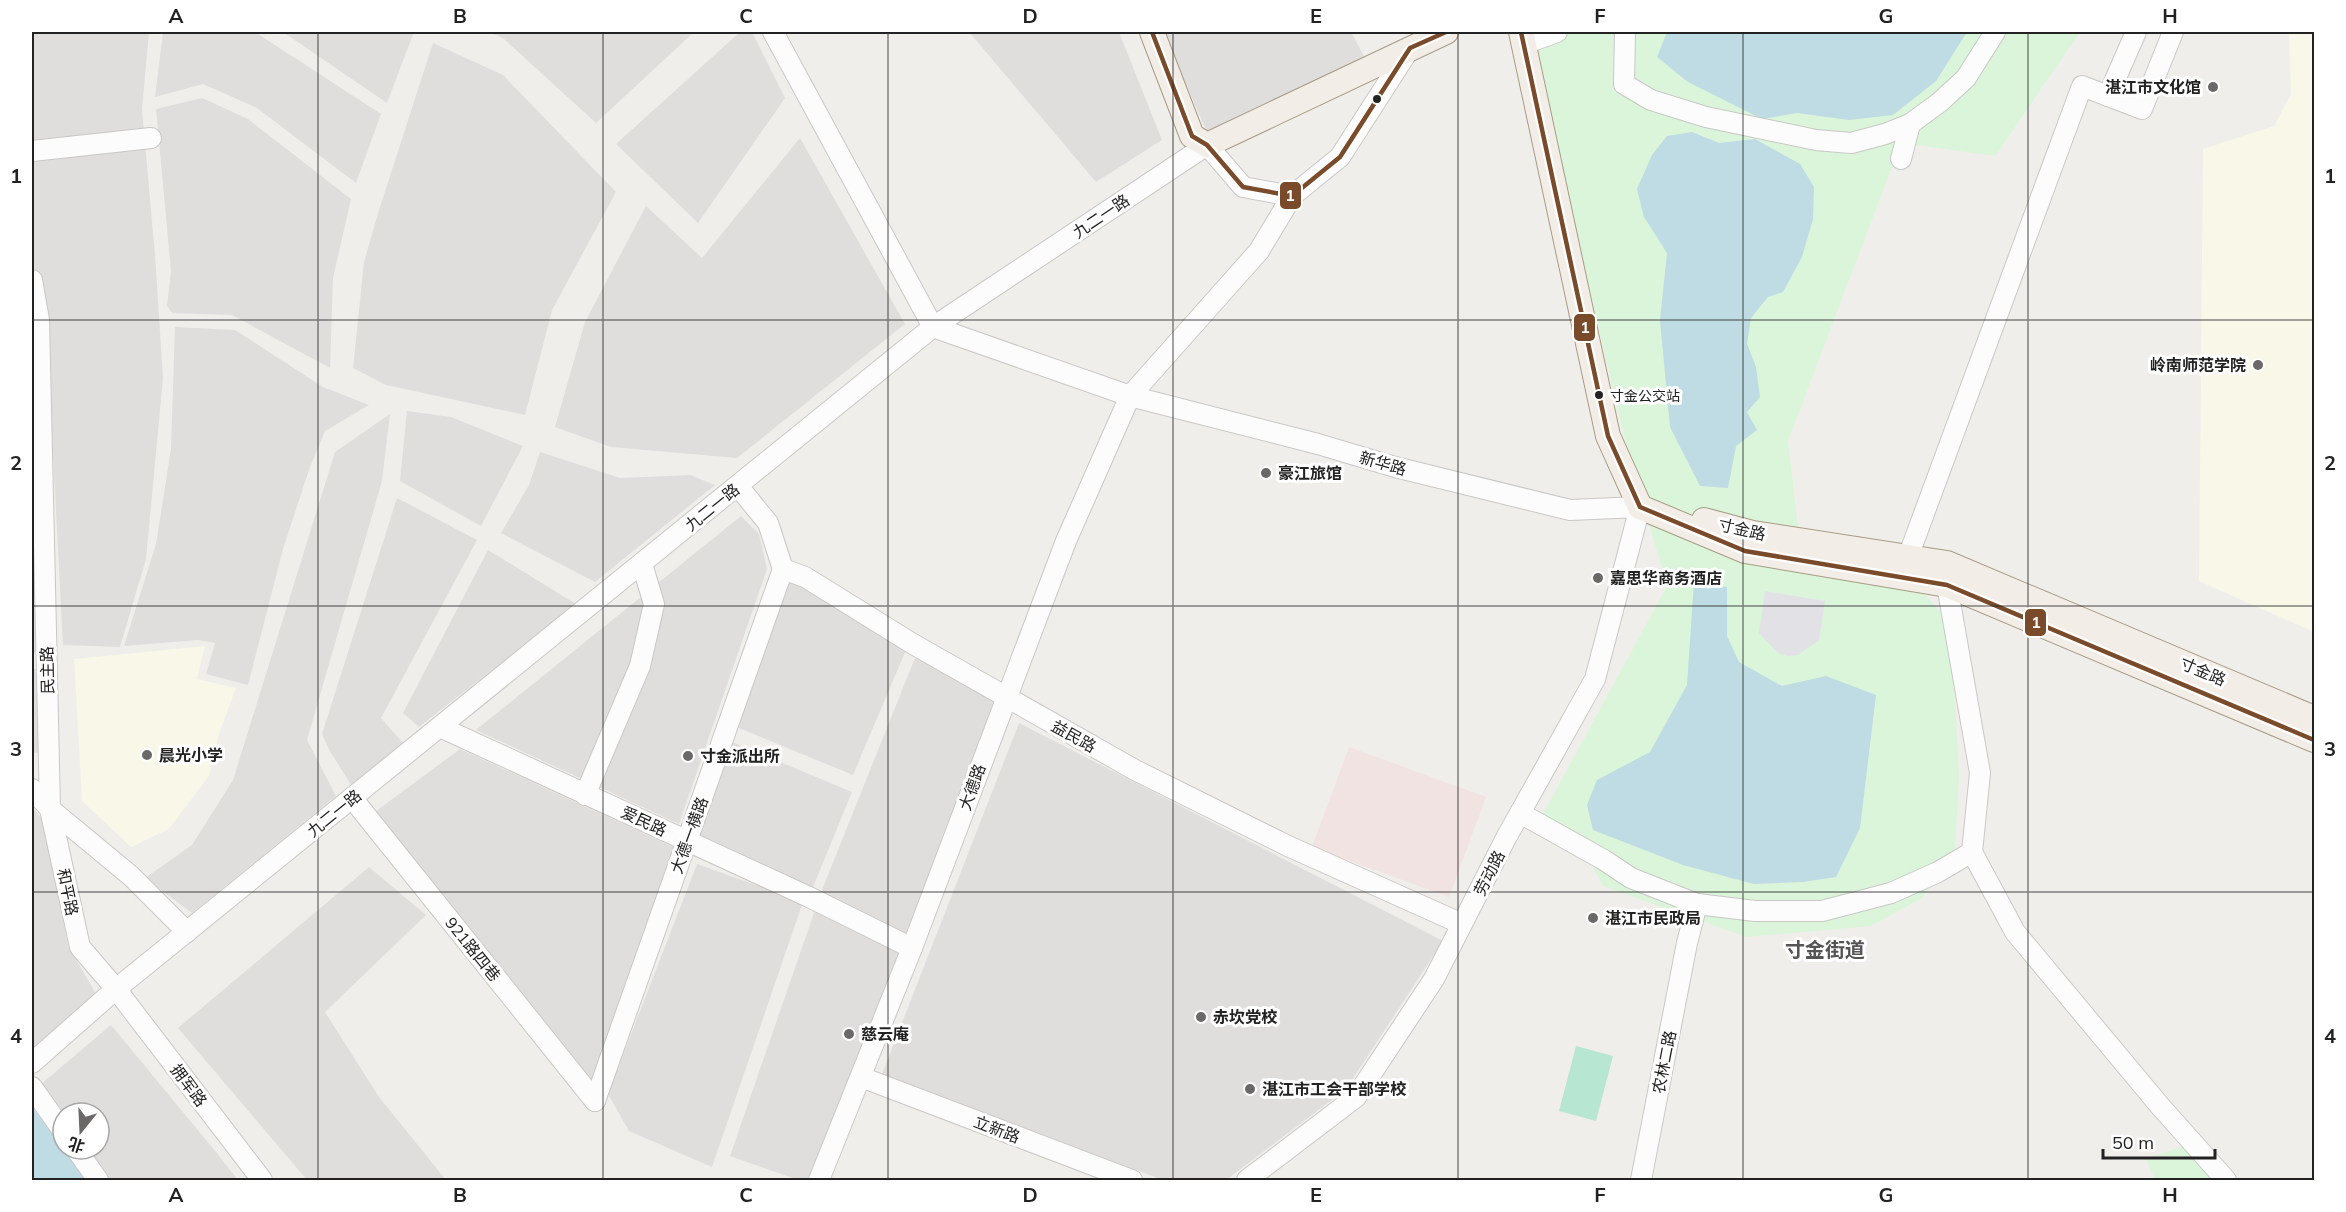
<svg xmlns="http://www.w3.org/2000/svg" width="2346" height="1212" font-family="Mulish,'Noto Sans SC',sans-serif">
<style>
.residential{fill:#dfdedc}
.commercial{fill:#f1e3e1}
.education{fill:#f8f7e8}
.park{fill:#daf5da}
.pitch{fill:#b7e6d2}
.plaza{fill:#e2e1e5}
.water{fill:#bfdbe3}
.lines{fill:none;stroke-linecap:round;stroke-linejoin:round}
.minor-casing{stroke:#c9c8c7;stroke-width:22}
.major-casing{stroke:#a79c86;stroke-width:26}
.minor{stroke:#fdfcfc;stroke-width:20}
.major{stroke:#f3ede7;stroke-width:24}
.bus-1-casing{stroke:#fff;stroke-width:9}
.bus-1{stroke:#7a4b2a;stroke-width:4.5}
.grid{fill:none;stroke:#222;stroke-width:1.5;stroke-opacity:0.55}
.poi-dot{fill:#6a6968;stroke:#fff;stroke-width:2}
.bus-dot{fill:#222;stroke:#fff;stroke-width:2}
.labels{text-anchor:middle;stroke-width:6;stroke-linejoin:round;paint-order:stroke}
.bus-label{font-size:14px;fill:#222;stroke:#fff;text-anchor:start}
.poi-label{font-size:16px;font-weight:bold;fill:#222;stroke:#fff;text-anchor:start}
.street-label{font-size:16px;fill:#222;stroke:#fff}
.quarter-label{font-size:20px;font-weight:bold;fill:#555;stroke:#fff}
.line-badge{stroke:#fff;stroke-width:2}
.badge-label{font-size:16px;text-anchor:middle;font-weight:bold;fill:#fff}
.neatline{fill:none;stroke:#222;stroke-width:2}
.grid-label{font-size:20px;text-anchor:middle;font-weight:bold;fill:#222}
</style>
<rect width="100%" height="100%" fill="#f0eeeb"/>
<g class="residential">
<path d="M32 32H149L142 109 155 255 163 378 146 559 120 647 63 645 48 356 32 255Z"/>
<path d="M163 32H255L381 114 356 183 257 108 203 84 155 97Z"/>
<path d="M283 32H414L387 103Z"/>
<path d="M490 32H694L596 123 504 39Z"/>
<path d="M740 32H752L785 98 698 223 616 144Z"/>
<path d="M969 32H1119L1162 140 1096 182Z"/>
<path d="M1168 32H1351L1366 60 1207 132 1164 35Z"/>
<path d="M433 43 503 75 616 192 552 310 525 415 386 385 353 368 364 262 379 210Z"/>
<path d="M202 98 248 119 351 199 333 278 330 368 232 315 172 313 167 306 171 271 156 109Z"/>
<path d="M800 138 905 324 737 458 611 447 555 427 585 322 646 206 702 258Z"/>
<path d="M175 327 235 330 323 387 369 405 325 431 310 467 283 549 248 685 206 674 215 643 198 640 124 646 156 544 171 449Z"/>
<path d="M407 411 451 417 523 446 481 526 400 481Z"/>
<path d="M390 414 382 481 307 740 336 796 192 913 145 878 192 845 233 780 335 452Z"/>
<path d="M540 452 620 478 690 475 715 485 595 582 501 533 529 485Z"/>
<path d="M32 463 39 653H32Z"/>
<path d="M397 498 477 540 381 718 403 743 353 788 330 751 322 734Z"/>
<path d="M741 516 759 534 767 569 679 824 476 730Z"/>
<path d="M488 550 576 604 419 727 403 713Z"/>
<path d="M789 579 906 650 853 775 734 726Z"/>
<path d="M915 658 998 704 908 941 820 895Z"/>
<path d="M32 669H41L44 752 32 753Z"/>
<path d="M1019 723 1443 941 1346 1089 1226 1180H1163L882 1074Z"/>
<path d="M730 741 852 792 811 892 698 840Z"/>
<path d="M460 749 675 848 593 1090 372 814Z"/>
<path d="M32 807 43 820 68 946 96 994 32 1054Z"/>
<path d="M697 864 803 902 712 1167 629 1131 608 1094Z"/>
<path d="M369 867 426 915 325 1012 379 1097 446 1180H307L178 1028Z"/>
<path d="M815 910 903 953 812 1180H798L730 1156Z"/>
<path d="M111 1025 211 1146 238 1180H110L87 1149H99V1113H63V1117L40 1085Z"/>
</g>
<path class="commercial" d="M1349 747 1486 797 1449 897 1312 847Z"/>
<g class="education">
<path d="M2289 32H2314V632L2199 581 2203 149 2274 126 2291 94Z"/>
<path d="M205 646 197 679 236 688 219 734 209 776 169 829 131 847 82 801 74 659Z"/>
</g>
<g class="park">
<path d="M1529 32H2080L1995 156 1901 143 1788 441 1803 570 1918 587 1945 617 1955 699 1959 777 1955 850 1922 898 1871 926 1746 937 1603 886 1583 848 1543 814 1667 586 1627 448Z"/>
<path d="M2183 1146 2214 1180H2155L2146 1159Z"/>
</g>
<path class="pitch" d="M1576 1046 1613 1056 1596 1121 1559 1111Z"/>
<path class="plaza" d="M1765 591 1825 601 1819 640 1798 655 1788 656 1778 653 1759 633Z"/>
<g class="water">
<path d="M1667 32H1967L1936 81 1893 115 1849 120 1797 113 1762 119 1688 82 1657 57Z"/>
<path d="M1692 132 1719 143 1755 139 1800 164 1814 187 1813 219 1802 257 1783 292 1768 297 1751 318 1747 344 1756 367 1760 397 1747 412 1757 430 1736 446 1728 488 1700 486 1670 427 1660 320 1667 253 1644 217 1637 189 1652 155 1667 136Z"/>
<path d="M1694 581 1727 587V636L1739 662 1782 686 1826 676 1876 695 1860 828 1836 877 1803 882 1754 884 1683 865 1593 830 1587 805 1597 780 1650 752 1687 685Z"/>
<path d="M32 1107 89 1180H32Z"/>
</g>
<g class="lines">
<g class="minor-casing">
<g id="minor">
<path d="M773 32 933 327 1130 396 1318 444 1395 467 1570 510 1640 507 1595 679 1506 838 1434 979 1356 1097 1247 1180"/>
<path d="M1625 32 1624 84 1651 100 1706 117 1816 140 1851 143 1885 134 1910 124"/>
<path d="M1524 44 1557 32"/>
<path d="M2108 96 2136 32"/>
<path d="M32 151 151 138"/>
<path d="M1901 159 1910 124 1940 102 1966 78 1995 32"/>
<path d="M32 280 39 320 50 809 131 876 187 932"/>
<path d="M738 486 768 523 783 569 805 577 913 644 1135 770 1288 846 1462 924"/>
<path d="M1908 557 2082 86 2142 109 2173 32"/>
<path d="M440 727 809 897 912 948"/>
<path d="M32 789 50 809 80 947 116 989 262 1180"/>
<path d="M585 795 640 666 654 604 642 564"/>
<path d="M352 798 595 1101"/>
<path d="M1520 813 1604 860 1631 878 1697 904 1755 911H1822L1891 893 1938 872 1972 852 1980 773 1947 585"/>
<path d="M1972 852 2015 932 2160 1106 2226 1180"/>
<path d="M32 1063 116 989 933 327 1207 145 1243 187 1292 196 1340 157 1410 48"/>
<path d="M861 1077 1132 1180"/>
<path d="M32 1087 63 1131"/>
<path d="M595 1101 783 569"/>
<path d="M76 1149 98 1180"/>
<path d="M819 1180 912 948 1066 541 1130 396 1259 251 1292 196"/>
<path d="M1641 1180 1687 943 1697 904"/>
</g>
</g>
<g class="major-casing">
<g id="major">
<path d="M1152 32 1192 136 1207 145 1446 32"/>
<path d="M1521 32 1608 436 1640 507"/>
<path d="M1640 507 1745 551 1947 585 2314 740"/>
<path d="M1704 520 1753 533 1947 563 2314 718"/>
</g>
</g>
<use href="#minor" class="minor"/>
<use href="#major" class="major"/>
<g class="bus-1-casing">
<g id="bus-1">
<path d="M1152 32 1192 136 1207 145 1243 187 1292 196 1340 157 1410 48 1446 32"/>
<path d="M1521 32 1608 436 1640 507 1745 551 1947 585 2314 740"/>
</g>
</g>
<use href="#bus-1" class="bus-1"/>
</g>
<path class="grid" d="M318 32V1180M603 32V1180M888 32V1180M1173 32V1180M1458 32V1180M1743 32V1180M2028 32V1180M32 320H2314M32 606H2314M32 892H2314"/>
<g class="poi-dot">
<circle cx="2213" cy="87" r="6"/>
<circle cx="2258" cy="365" r="6"/>
<circle cx="1266" cy="473" r="6"/>
<circle cx="1598" cy="578" r="6"/>
<circle cx="147" cy="755" r="6"/>
<circle cx="688" cy="756" r="6"/>
<circle cx="1593" cy="918" r="6"/>
<circle cx="1201" cy="1017" r="6"/>
<circle cx="849" cy="1034" r="6"/>
<circle cx="1250" cy="1089" r="6"/>
</g>
<g class="bus-dot">
<circle cx="1377" cy="99" r="5"/>
<circle cx="1599" cy="395" r="5"/>
</g>
<g class="labels">
<g class="bus-label">
<text x="1610" y="401">寸金公交站</text>
</g>
<g class="poi-label">
<text x="2201" y="93" text-anchor="end">湛江市文化馆</text>
<text x="2246" y="371" text-anchor="end">岭南师范学院</text>
<text x="1278" y="479">豪江旅馆</text>
<text x="1610" y="584">嘉思华商务酒店</text>
<text x="159" y="761">晨光小学</text>
<text x="700" y="762">寸金派出所</text>
<text x="1605" y="924">湛江市民政局</text>
<text x="1213" y="1023">赤坎党校</text>
<text x="861" y="1040">慈云庵</text>
<text x="1262" y="1095">湛江市工会干部学校</text>
</g>
<g class="street-label">
<text transform="translate(1101 216) rotate(-34)" y="6">九二一路</text>
<text transform="translate(1383 463) rotate(16)" y="6">新华路</text>
<text transform="translate(712 507) rotate(-39)" y="6">九二一路</text>
<text transform="translate(1742 529) rotate(13)" y="6">寸金路</text>
<text transform="translate(47 670) rotate(-91)" y="6">民主路</text>
<text transform="translate(2203 671) rotate(23)" y="6">寸金路</text>
<text transform="translate(1074 736) rotate(29)" y="6">益民路</text>
<text transform="translate(972 787) rotate(-70)" y="6">大德路</text>
<text transform="translate(334 813) rotate(-39)" y="6">九二一路</text>
<text transform="translate(644 821) rotate(25)" y="6">爱民路</text>
<text transform="translate(689 835) rotate(-70)" y="6">大德一横路</text>
<text transform="translate(1489 873) rotate(-63)" y="6">劳动路</text>
<text transform="translate(68 892) rotate(78)" y="6">和平路</text>
<text transform="translate(473 949) rotate(51)" y="6">921路四巷</text>
<text transform="translate(1664 1062) rotate(-79)" y="6">农林二路</text>
<text transform="translate(189 1085) rotate(53)" y="6">拥军路</text>
<text transform="translate(997 1129) rotate(21)" y="6">立新路</text>
</g>
<g class="quarter-label">
<text x="1825" y="957">寸金街道</text>
</g>
</g>
<g class="line-badge">
<rect x="1279" y="181" width="23" height="29" rx="6" fill="#7a4b2a"/>
<rect x="1573" y="313" width="23" height="29" rx="6" fill="#7a4b2a"/>
<rect x="2024" y="608" width="23" height="29" rx="6" fill="#7a4b2a"/>
</g>
<g class="badge-label">
<text x="1290" y="201">1</text>
<text x="1585" y="333">1</text>
<text x="2036" y="628">1</text>
</g>
<rect width="2346" height="1212" fill="none" stroke="#ffffff" stroke-width="66"/>
<g transform="translate(81 1131) rotate(198)"><circle r="28" fill="#ffffff" stroke="#a7a7a7" stroke-width="1.5"/>
<path d="M0-4.5L10 22L0 15L-10 22Z" fill="#6a6968"/>
<text y="-9" font-size="16" font-weight="bold" text-anchor="middle" fill="#222222">北</text>
</g>
<path d="M2103 1149v9h112v-9" fill="none" stroke="#222222" stroke-width="3"/>
<text x="2112" y="1149" font-size="18" fill="#222222" stroke="#ffffff" stroke-width="4.5" paint-order="stroke">50 m</text>
<rect x="33" y="33" width="2280" height="1146" class="neatline"/>
<g class="grid-label">
<text x="176" y="23">A</text>
<text x="460" y="23">B</text>
<text x="746" y="23">C</text>
<text x="1030" y="23">D</text>
<text x="1316" y="23">E</text>
<text x="1600" y="23">F</text>
<text x="1886" y="23">G</text>
<text x="2170" y="23">H</text>
<text x="16" y="183">1</text>
<text x="2330" y="183">1</text>
<text x="16" y="470">2</text>
<text x="2330" y="470">2</text>
<text x="16" y="756">3</text>
<text x="2330" y="756">3</text>
<text x="16" y="1043">4</text>
<text x="2330" y="1043">4</text>
<text x="176" y="1202">A</text>
<text x="460" y="1202">B</text>
<text x="746" y="1202">C</text>
<text x="1030" y="1202">D</text>
<text x="1316" y="1202">E</text>
<text x="1600" y="1202">F</text>
<text x="1886" y="1202">G</text>
<text x="2170" y="1202">H</text>
</g>
</svg>
